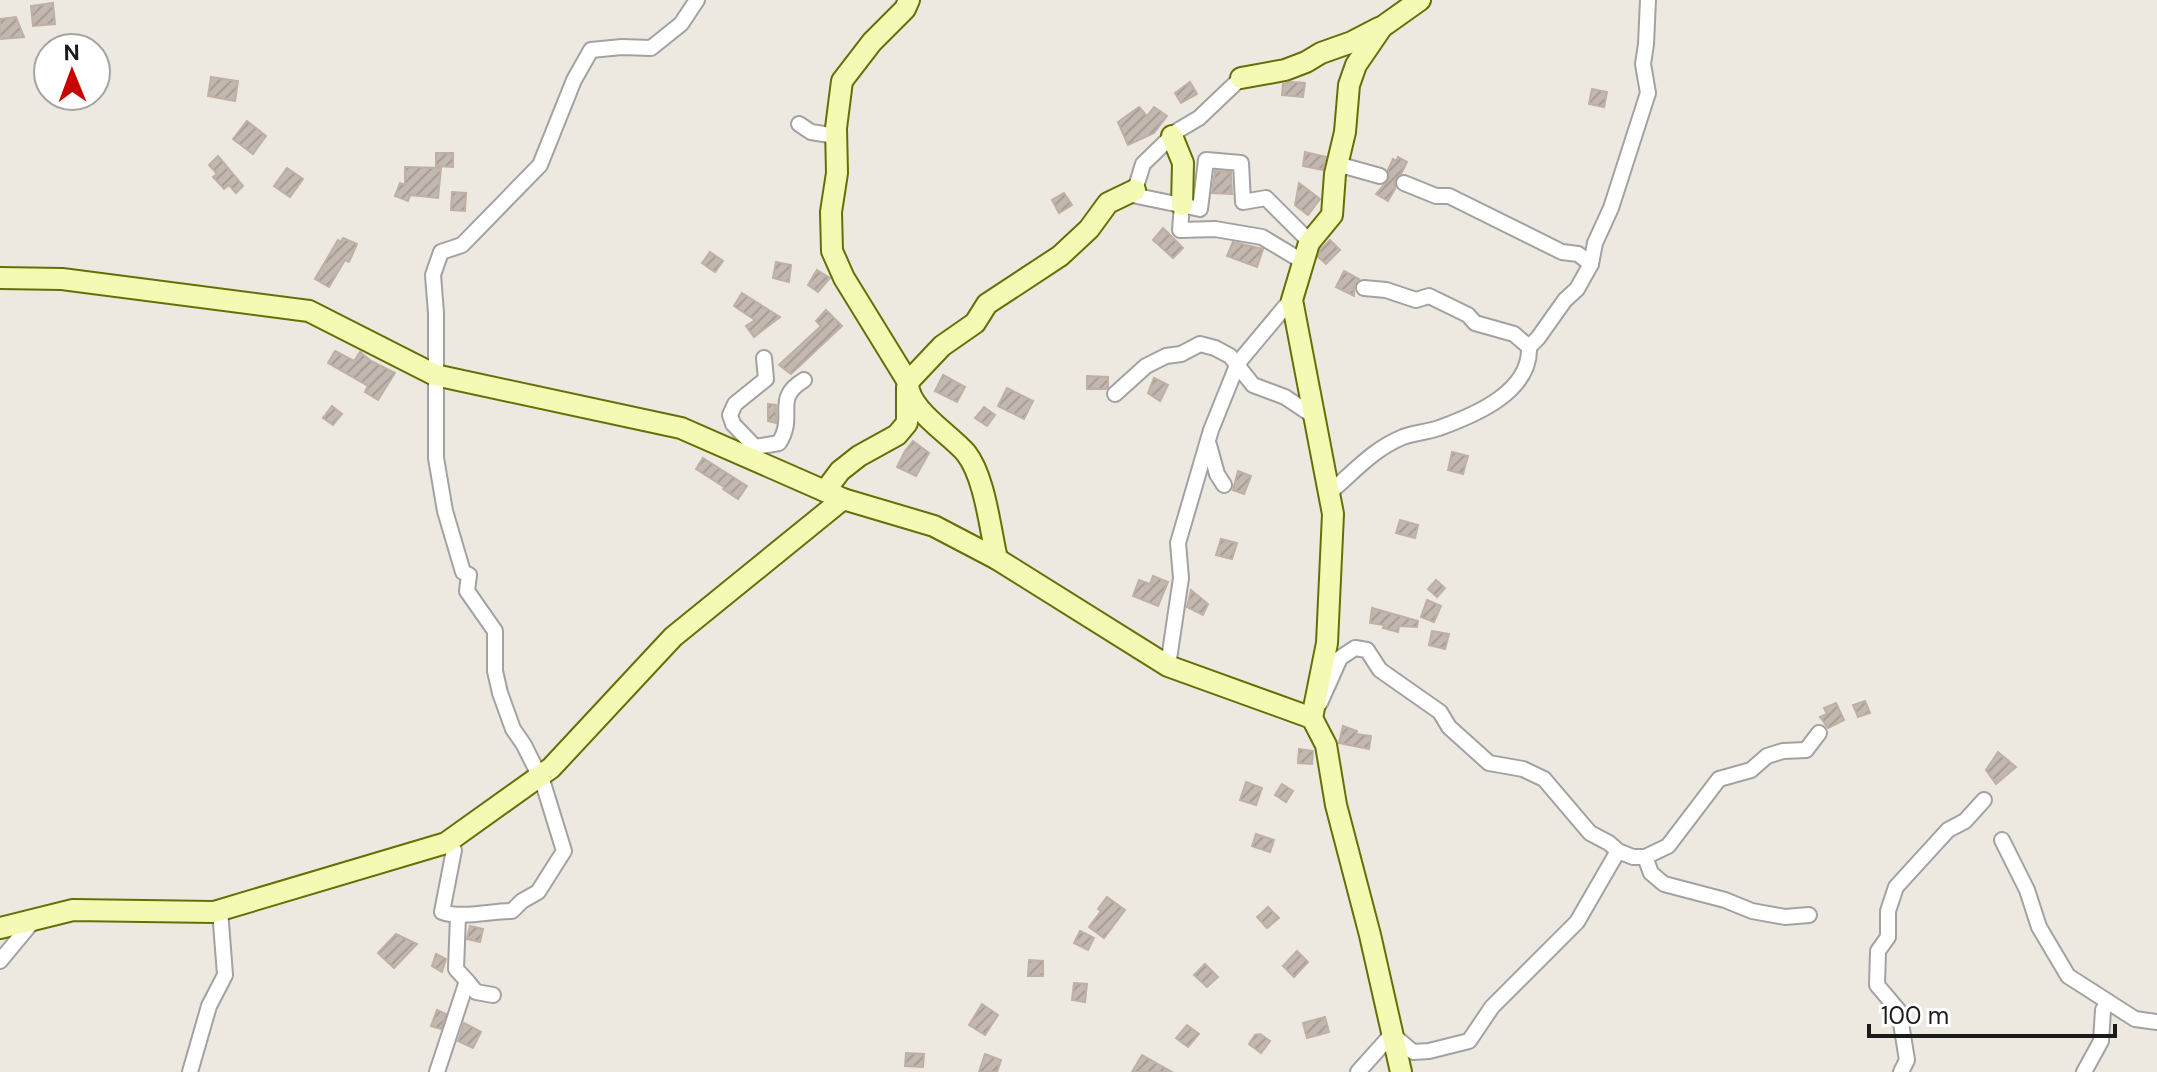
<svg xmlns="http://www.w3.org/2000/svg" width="2157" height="1072" font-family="'DM Sans',sans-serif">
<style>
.building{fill:url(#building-hatch);stroke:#bfb0a3;stroke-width:2}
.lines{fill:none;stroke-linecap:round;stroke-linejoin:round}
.street-casing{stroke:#a2a2a2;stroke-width:18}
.secondary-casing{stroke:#637104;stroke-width:24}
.street{stroke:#fff;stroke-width:14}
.secondary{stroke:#f4f9b3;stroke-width:20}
</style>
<defs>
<pattern id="building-hatch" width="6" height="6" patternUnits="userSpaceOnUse" patternTransform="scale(2)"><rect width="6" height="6" fill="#c2b8b0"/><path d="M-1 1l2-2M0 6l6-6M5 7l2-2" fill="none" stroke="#a69e97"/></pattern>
</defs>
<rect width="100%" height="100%" fill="#ede9e1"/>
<g class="building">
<path d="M53 3 55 24 33 26 31 6Z"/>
<path d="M16 17 24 37 0 39V19Z"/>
<path d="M211 77 238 81 235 101 208 96Z"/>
<path d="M1190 82 1197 94 1181 103 1175 93Z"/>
<path d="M1291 82 1305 83 1303 97 1282 95 1283 84Z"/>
<path d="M1592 89 1607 92 1604 107 1589 104Z"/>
<path d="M1139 107 1147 116 1154 107 1167 116 1154 133 1128 145 1118 122Z"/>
<path d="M247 121 266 136 253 154 233 139Z"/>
<path d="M1305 152 1326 157 1323 170 1303 166Z"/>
<path d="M436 153H453V167L436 166Z"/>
<path d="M218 156 243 186 236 193 229 185 224 189 213 177 217 174 209 165Z"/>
<path d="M1398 157 1407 162 1401 174 1395 179V189L1388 201 1376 194 1389 179 1388 170 1393 159 1396 161Z"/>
<path d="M405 167 441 168 438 198 410 195 408 201 395 196 400 183 405 185Z"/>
<path d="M287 168 303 179 290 197 274 186Z"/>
<path d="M1215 171 1231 172 1232 194 1212 193Z"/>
<path d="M1299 183 1320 199 1308 215 1295 205Z"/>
<path d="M452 192 466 193 465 211 451 210Z"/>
<path d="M1064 193 1072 205 1059 213 1052 200Z"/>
<path d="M1163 228 1183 248 1173 258 1153 240Z"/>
<path d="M343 238 357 244 349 262 345 260 329 287 315 279 338 240 341 242Z"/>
<path d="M1330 240 1340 250 1326 264 1318 257 1320 250Z"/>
<path d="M1233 242 1263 249 1257 267 1227 256Z"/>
<path d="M710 252 723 261 715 272 702 263Z"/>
<path d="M776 262 791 265 789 282 773 278Z"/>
<path d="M817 270 830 278 818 292 808 285Z"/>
<path d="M1344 271 1359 279 1354 286V296L1336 287Z"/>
<path d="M742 293 780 317 754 337 746 326 755 320 734 306Z"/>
<path d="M826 310 842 326 791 374 779 365 821 326 816 321Z"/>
<path d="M335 351 354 361 360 352 371 361 395 373 378 400 365 392 368 386 328 363Z"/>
<path d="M943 375 965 387 957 402 935 391Z"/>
<path d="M1087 376 1108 377V387L1106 389H1087Z"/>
<path d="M1154 378 1168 385 1160 401 1148 393Z"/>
<path d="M1007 388 1033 401 1024 419 998 406Z"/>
<path d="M768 404 776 405V423L768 421Z"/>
<path d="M332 406 342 414 333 425 323 418Z"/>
<path d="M984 407 995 415 987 426 975 418Z"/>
<path d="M913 441 929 453 916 476 897 467 905 451Z"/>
<path d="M1452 452 1468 456 1463 474 1448 470Z"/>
<path d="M703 458 747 486 738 499 723 489 724 487 696 469Z"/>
<path d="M1238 471 1251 476 1244 494 1233 490Z"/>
<path d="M1400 520 1418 525 1415 538 1396 533Z"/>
<path d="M1221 539 1237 543 1232 559 1216 555Z"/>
<path d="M1153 576 1168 582 1158 606 1133 596 1139 580 1150 584Z"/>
<path d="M1436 580 1445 588 1437 597 1428 589Z"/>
<path d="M1191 590 1208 604 1203 615 1187 607Z"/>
<path d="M1427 600 1441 606 1434 622 1421 617Z"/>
<path d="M1372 608 1418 621 1417 627 1399 626 1398 632 1383 628 1384 625 1370 623Z"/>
<path d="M1432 631 1449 634 1445 649 1429 645Z"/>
<path d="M1865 701 1870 713 1858 717 1853 705Z"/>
<path d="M1836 703 1844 720 1828 728 1820 717 1827 714 1824 708Z"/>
<path d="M1343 726 1357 731 1356 734 1371 736 1369 749 1339 743Z"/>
<path d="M1299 749 1313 751 1312 764 1298 763Z"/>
<path d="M1998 752 2016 767 1996 784 1986 770Z"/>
<path d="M1246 782 1262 788 1256 805 1240 800Z"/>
<path d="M1282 784 1293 791 1286 802 1275 795Z"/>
<path d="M1256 834 1274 840 1270 852 1252 846Z"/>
<path d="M1107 897 1125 910 1104 938 1089 927 1101 911 1098 909Z"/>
<path d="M1268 907 1279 918 1267 928 1257 917Z"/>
<path d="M470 926 483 929 480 942 467 939Z"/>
<path d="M1080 931 1094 938 1088 950 1074 943Z"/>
<path d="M396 934 417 944 394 968 378 953Z"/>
<path d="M1297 951 1308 962 1294 977 1283 966Z"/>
<path d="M436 954 446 959 442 972 432 966Z"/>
<path d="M1029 960 1043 961V976H1028Z"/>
<path d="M1205 964 1218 977 1207 987 1194 975Z"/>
<path d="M1074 983 1087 984 1085 1002 1072 1000Z"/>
<path d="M982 1004 998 1015 985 1035 969 1025Z"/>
<path d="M437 1010 446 1014 441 1029 431 1026Z"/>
<path d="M1325 1017 1329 1032 1307 1038 1303 1023Z"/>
<path d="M464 1023 481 1032 473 1048 458 1041Z"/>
<path d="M1187 1025 1199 1034 1188 1047 1176 1038Z"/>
<path d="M1260 1034 1270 1041 1261 1053 1249 1044 1255 1035Z"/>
<path d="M906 1053 924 1054 923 1067 905 1066Z"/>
<path d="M985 1054 1001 1060 997 1072H979Z"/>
<path d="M1142 1055 1172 1072H1132Z"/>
</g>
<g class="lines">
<g class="street-casing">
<g id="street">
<path d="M1241 78 1199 118 1177 131 1143 164 1135 190 1137 196 1200 209 1206 160 1241 163 1243 202 1266 198 1310 242"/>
<path d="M799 124 811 132 836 136"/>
<path d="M1337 164 1380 176"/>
<path d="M1404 183 1436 196H1449L1562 252 1578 254 1591 264"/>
<path d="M1182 205 1180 230 1215 229 1262 237 1302 261"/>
<path d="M1529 347 1538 338 1565 300 1577 289 1591 264 1595 243 1611 208 1648 93 1643 64 1646 44 1648 0"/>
<path d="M1115 394 1146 366 1166 356 1181 354 1200 344 1215 348 1230 356 1253 385 1285 397 1315 417"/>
<path d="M1209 445 1217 474 1224 485"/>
<path d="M755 447 733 424 730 415 735 404 766 379 764 358"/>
<path d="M749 453 755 447 779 443C797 415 772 399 804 380"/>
<path d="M1329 493C1353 473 1373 449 1403 437 1414 433 1427 432 1439 428 1475 415 1531 392 1529 347L1514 334 1475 323 1468 315 1429 296 1416 300 1386 290 1364 288"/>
<path d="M1168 666 1181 578 1178 543 1211 430 1238 363 1294 296"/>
<path d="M1320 703 1340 658 1355 648 1367 650 1380 670 1440 712 1449 727 1489 763 1523 769 1544 779 1590 833 1609 843 1618 851 1633 857H1645L1651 873 1664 884 1725 900 1752 911 1785 917 1809 915"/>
<path d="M2002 840 2027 890 2039 927 2068 976 2135 1019 2157 1022"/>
<path d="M446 843 454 850 442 912C461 919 490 911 512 911L522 901 538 892 564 851 543 783 524 745 513 729 500 693 495 671V631L467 591 469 575 463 572 445 511 436 458V313L433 275 441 252 462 245 540 165 574 80 591 50 622 47 651 48 681 24 697 0"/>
<path d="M1645 857 1668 846 1719 779 1751 770 1767 756 1783 751 1806 750 1819 733"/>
<path d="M0 961 34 920"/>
<path d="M467 981 476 992 493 995"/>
<path d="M190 1072 209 1006 225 975 220 910"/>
<path d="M437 1072 467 981 456 969 458 916"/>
<path d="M1358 1072 1392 1034 1413 1052 1429 1051 1469 1041 1492 1007 1577 922 1618 851"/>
<path d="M1901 1072 1907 1060 1899 1011 1877 985 1878 951 1888 937V911L1896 887 1948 830 1965 821 1984 800"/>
<path d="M2084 1072 2101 1041 2103 1010 2108 1002"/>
</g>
</g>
<g class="secondary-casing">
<g id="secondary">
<path d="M909 0 905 9 872 42 842 81 836 128 837 173 831 212 832 251 844 278 908 382C907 409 950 434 966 453 985 477 990 529 997 559"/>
<path d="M1241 78 1285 70 1306 62 1321 53 1352 42 1379 28"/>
<path d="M1172 136 1183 163 1182 205"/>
<path d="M0 278 62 279 309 311 435 375 681 428 843 499 934 526 997 559 1168 666 1312 718 1326 745 1336 805 1370 935 1401 1072"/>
<path d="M908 382 942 346 975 323 987 304 1060 256 1089 229 1108 203 1135 190"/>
<path d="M825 491 840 471 859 456 897 435 907 423V387"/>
<path d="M1312 718 1327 643 1333 514 1292 300 1309 243 1332 215 1335 174 1345 132 1349 85 1356 65 1382 27 1420 0"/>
<path d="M0 928 73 910 214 912 446 843 551 768 673 637 843 499"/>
</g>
</g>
<use href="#street" class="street"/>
<use href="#secondary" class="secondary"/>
</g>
<g transform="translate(72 72) rotate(359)"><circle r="38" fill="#ffffff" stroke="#a4a4a4" stroke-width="2"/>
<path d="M0-6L14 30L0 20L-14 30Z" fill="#c70400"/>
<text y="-12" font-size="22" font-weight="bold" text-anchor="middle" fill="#1b1b1b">N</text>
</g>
<path d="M1869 1024v12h246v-12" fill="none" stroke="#1b1b1b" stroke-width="4"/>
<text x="1881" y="1024" font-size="24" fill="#1b1b1b" stroke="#ffffff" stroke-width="6" paint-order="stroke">100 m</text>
</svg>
